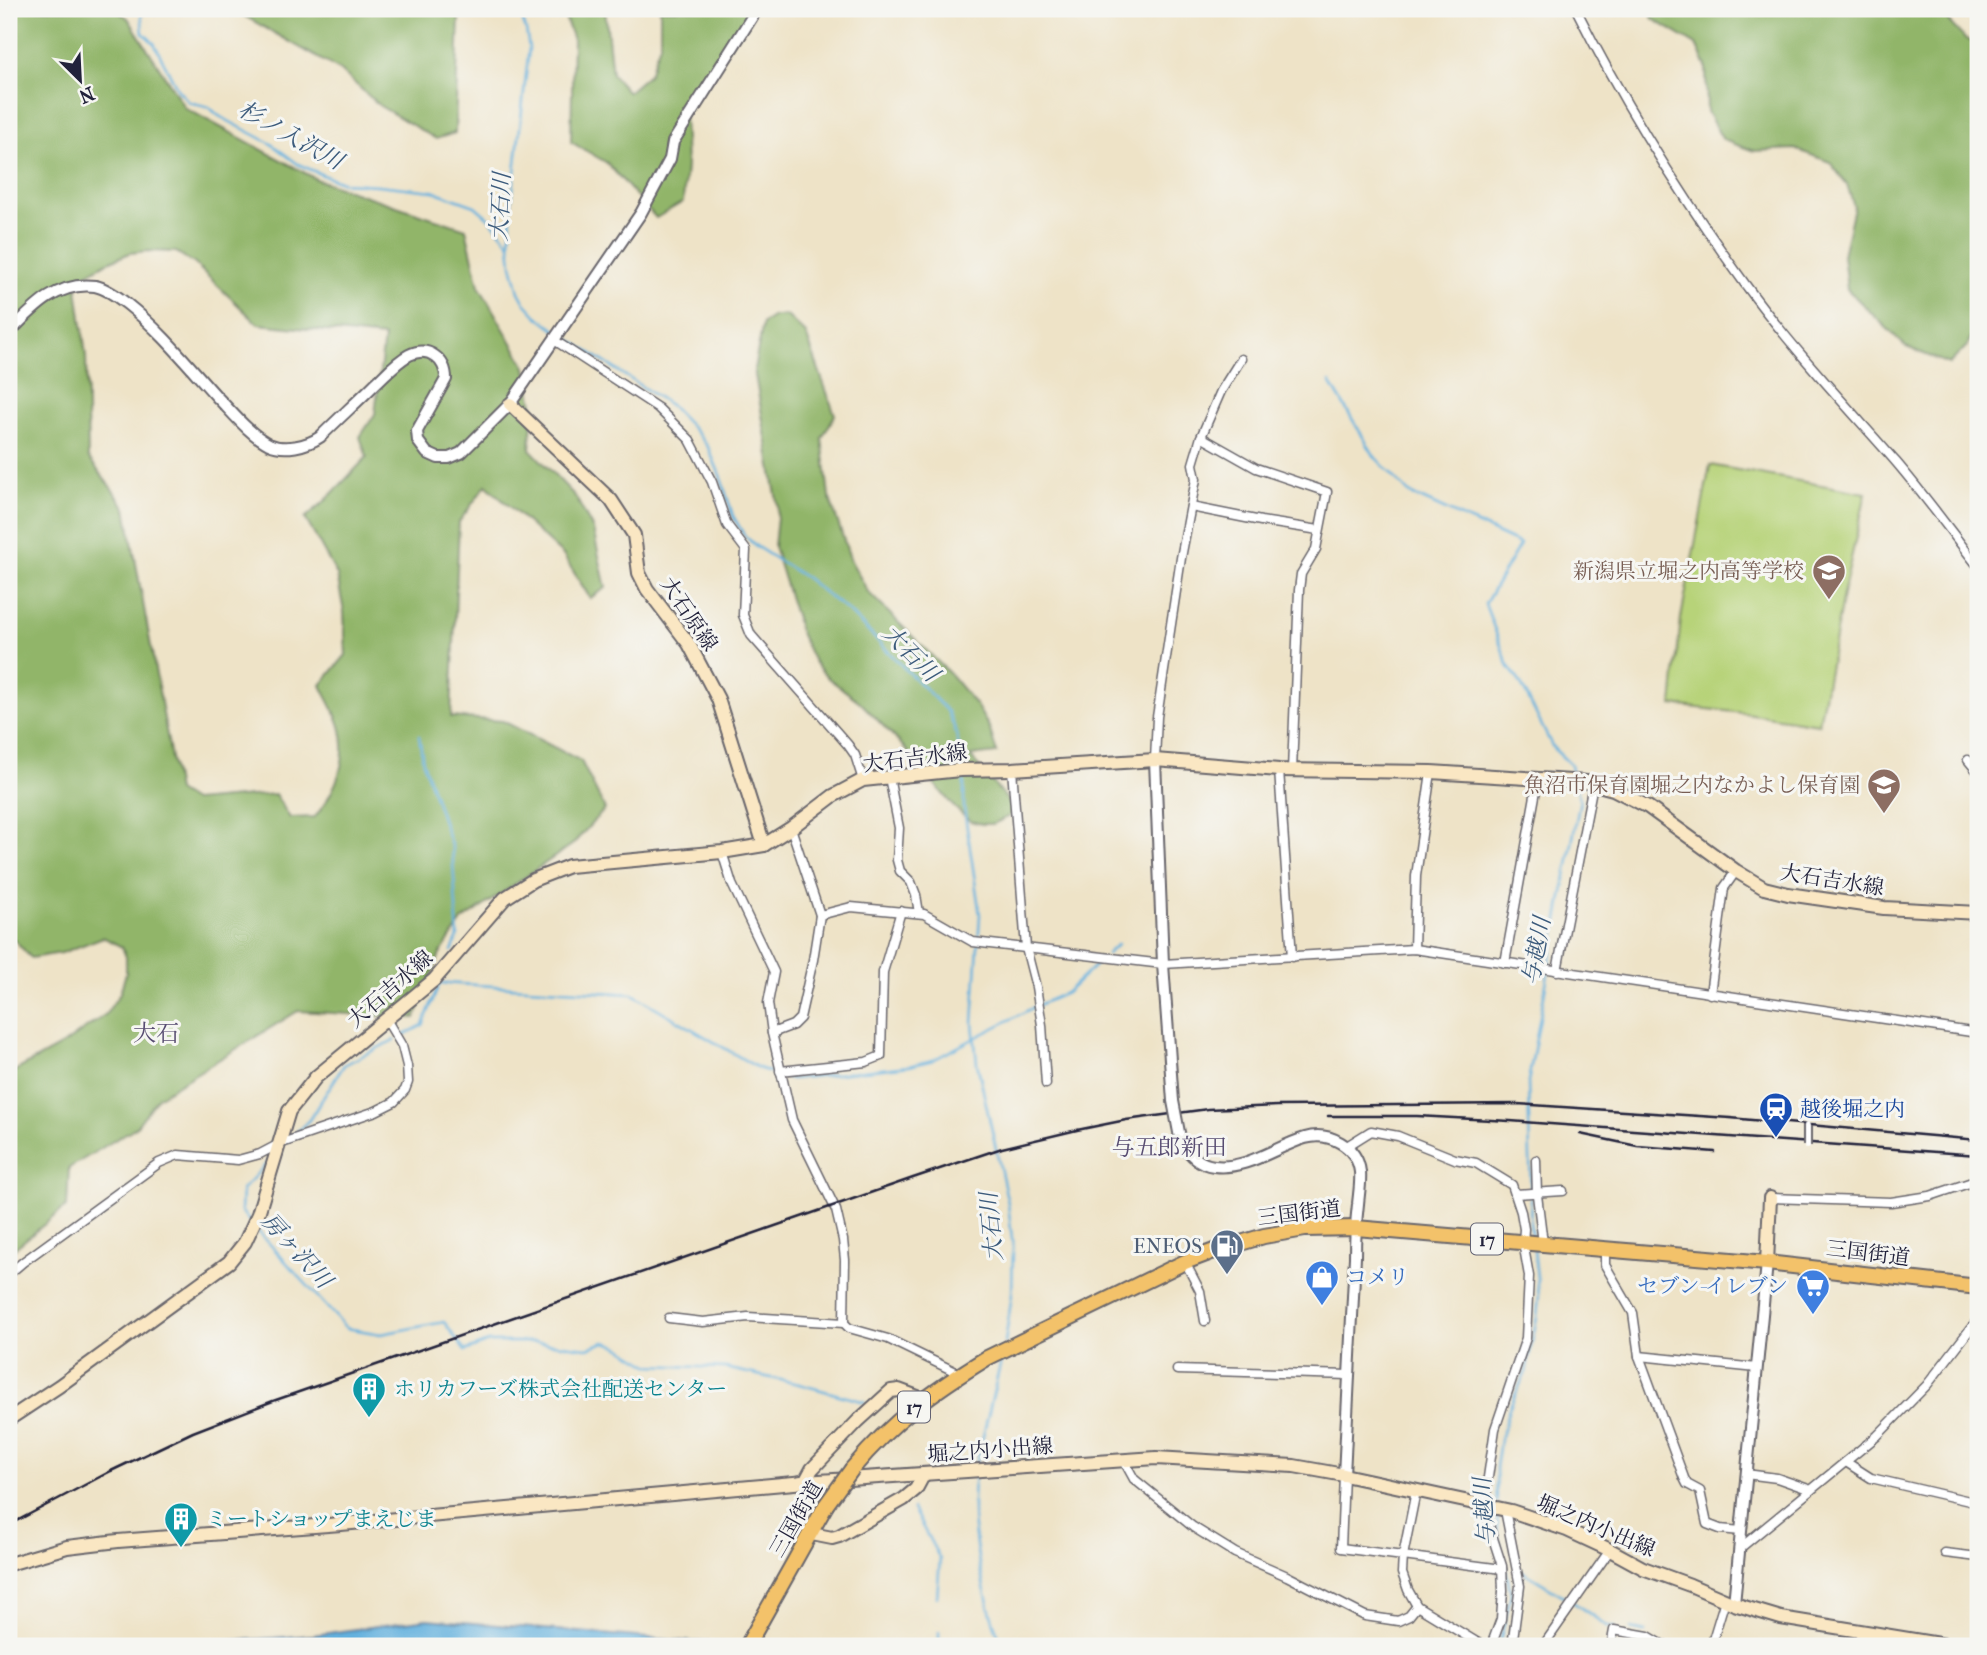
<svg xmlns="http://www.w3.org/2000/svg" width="1987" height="1655" font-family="'IM FELL French Canon','Noto Serif JP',serif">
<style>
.green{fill:#b7d379;stroke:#6c7a5a;stroke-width:2}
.forest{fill:#91b569;stroke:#5a6c52;stroke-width:2;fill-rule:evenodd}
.water{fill:#64b1de;stroke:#436a8c;stroke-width:2}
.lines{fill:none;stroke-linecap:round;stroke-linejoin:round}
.stream{stroke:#64b1de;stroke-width:2.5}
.minor-casing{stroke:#69666c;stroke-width:11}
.tertiary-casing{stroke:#69666c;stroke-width:14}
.secondary-casing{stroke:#69666c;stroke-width:16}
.trunk-casing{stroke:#69666c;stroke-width:18}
.minor{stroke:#fff;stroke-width:8}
.tertiary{stroke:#fff;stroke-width:10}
.secondary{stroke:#fae7c3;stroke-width:12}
.trunk{stroke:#f3c26a;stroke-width:14}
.rail{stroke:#22223b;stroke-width:2.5}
.pedestrian-bridge-casing{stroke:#69666c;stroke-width:10;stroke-linecap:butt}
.tertiary-bridge-casing{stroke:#69666c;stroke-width:14;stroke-linecap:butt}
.trunk-bridge-casing{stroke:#69666c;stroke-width:18;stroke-linecap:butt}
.pedestrian-bridge{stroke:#fff;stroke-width:6}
.tertiary-bridge{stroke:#fff;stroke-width:10}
.trunk-bridge{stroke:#f3c26a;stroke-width:14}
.labels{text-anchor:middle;stroke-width:6;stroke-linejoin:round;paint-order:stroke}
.shield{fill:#f6f6f2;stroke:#626272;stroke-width:2}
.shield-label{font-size:19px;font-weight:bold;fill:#22223b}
.education-label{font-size:21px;fill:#785e54;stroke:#f6f6f2;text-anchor:end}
.street-label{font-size:21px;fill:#22223b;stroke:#f6f6f2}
.transit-label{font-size:21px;fill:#164399;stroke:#f6f6f2;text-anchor:start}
.service-label{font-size:21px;fill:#4e5e75;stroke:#f6f6f2;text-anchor:end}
.shop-label{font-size:21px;fill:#366cbe;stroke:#f6f6f2;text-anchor:start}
.culture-label{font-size:21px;fill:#0d838f;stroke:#f6f6f2;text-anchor:start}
.water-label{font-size:23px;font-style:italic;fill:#3c5b7c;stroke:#f6f6f2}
.neighbourhood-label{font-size:23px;fill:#584d72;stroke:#f6f6f2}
</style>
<rect width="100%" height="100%" fill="#f6f6f2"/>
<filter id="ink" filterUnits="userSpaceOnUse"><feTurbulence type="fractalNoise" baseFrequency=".0143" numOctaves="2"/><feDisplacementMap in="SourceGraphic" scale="14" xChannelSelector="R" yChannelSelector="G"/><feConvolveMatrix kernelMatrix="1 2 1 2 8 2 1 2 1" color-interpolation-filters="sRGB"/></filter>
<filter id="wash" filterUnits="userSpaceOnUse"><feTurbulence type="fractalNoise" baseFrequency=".00686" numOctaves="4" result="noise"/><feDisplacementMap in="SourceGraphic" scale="28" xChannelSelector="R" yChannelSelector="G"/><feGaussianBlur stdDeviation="1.57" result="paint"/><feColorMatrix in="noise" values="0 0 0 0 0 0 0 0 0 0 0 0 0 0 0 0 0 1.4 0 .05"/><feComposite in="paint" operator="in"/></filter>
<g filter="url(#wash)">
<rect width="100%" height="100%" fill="#eee3c7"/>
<path class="green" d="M1710 465 1866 493 1843 594 1819 724 1752 714 1672 705 1681 618Z"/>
<g class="forest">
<path d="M9 9H114L128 18 185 108 318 180 466 229 479 286 526 367 533 405 530 449 575 496 593 529 606 588 590 598 563 555 486 485 459 522 451 717 503 721 581 761 605 809 573 844 462 921 440 954 415 1018 298 1011 158 1097 136 1127 69 1168 67 1206 9 1253V1074L64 1044 106 1014 120 993 126 973V957L122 947 103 937 62 953 31 958 9 934ZM148 251 176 252 195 264 258 324 384 337 375 414 360 437 367 457 324 502 305 518 337 575 344 612 346 655 321 685C327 699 338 715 341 730 349 763 334 793 315 817L290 818 275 794 193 801 177 791 126 508 88 457 86 356 76 280 106 263 130 253Z"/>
<path d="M232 9H447L459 16 455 133 436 139 380 106 341 71Z"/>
<path d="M562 9H605L612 74 628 92 649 74 660 44V9H753L684 115 686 166 683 202 656 218 607 163 571 142 573 40Z"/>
<path d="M1650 9H1937L1965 39 1976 43 1978 40V324L1967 346 1949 364 1906 347 1847 289 1843 255 1854 207 1847 185 1830 162 1795 149 1754 151 1723 140 1707 112 1706 66 1696 45 1653 19Z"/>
<path d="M774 316H787L806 334 835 415 822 438 829 496 851 561 868 592 950 674 976 705 989 727 997 753 970 756 1016 810 1008 817 993 824H982L970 821 954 807 901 744 860 702 828 678 814 662 801 635 774 547 778 507 754 369 763 323Z"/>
</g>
<path class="water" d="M427 1619 693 1642 782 1646H160L314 1635Z"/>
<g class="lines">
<g class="stream">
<path d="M141 9 143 33 154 43 178 90 189 102 209 107 219 116 270 143 298 164 325 176 345 183 378 185 433 191 475 206 490 219 510 244"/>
<path d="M519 9 526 30 529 48 511 207 510 244 512 265 519 292 525 303 537 316 558 332"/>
<path d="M563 335 670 405 697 433 708 447 720 475 733 516 744 535 757 547 806 578 848 611 948 712 955 729 963 765"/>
<path d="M1330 382 1375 457 1409 493 1520 544 1485 604 1509 667 1520 682 1553 748 1571 765 1573 776"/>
<path d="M419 736 423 762 452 848 458 937 452 951"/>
<path d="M964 775V808L980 915 973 1023 977 1063 1008 1203 1013 1248 1012 1294 1005 1343"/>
<path d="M1107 954 1118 944"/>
<path d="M440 983 633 994 758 1068 792 1079 909 1066 933 1060 1036 1006 1066 993 1102 959"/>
<path d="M400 1037 423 1025 441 980"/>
<path d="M293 1136 309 1120 344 1065 394 1040"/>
<path d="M249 1221 241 1211 242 1190 269 1161"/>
<path d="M256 1229 346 1328 381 1334 444 1322 465 1351 488 1342H537L587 1348 605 1342 616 1345 649 1365 725 1368 799 1384 865 1402"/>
<path d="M1532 1240 1530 1223 1531 1197 1528 1082 1580 800 1576 786"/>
<path d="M976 1465 1002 1357"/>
<path d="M975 1476C967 1525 984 1600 1002 1646"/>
<path d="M1497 1502 1496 1468 1500 1440 1509 1408 1526 1372 1537 1317 1539 1296 1534 1250"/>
<path d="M913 1509 940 1559 937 1597"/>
<path d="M1497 1512 1498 1536 1502 1554"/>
<path d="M1522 1571 1567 1598 1607 1626 1614 1627"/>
<path d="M1631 1629 1645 1632"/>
<path d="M939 1632V1646"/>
<path d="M1499 1646 1511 1594 1506 1571"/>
</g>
</g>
</g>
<g filter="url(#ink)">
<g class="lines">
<g class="minor-casing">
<g id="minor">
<path d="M1576 9C1624 105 1682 197 1745 284 1791 347 1845 404 1896 462 1925 496 1951 532 1978 566"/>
<path d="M554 340 658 408 690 440 712 482 727 525 746 550 743 615 751 635 848 745 855 755 863 780"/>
<path d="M1201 437 1256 468 1327 492 1316 549 1301 574 1299 590 1292 771"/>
<path d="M1191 507 1261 521 1319 530"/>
<path d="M1155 760 1157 717 1181 558 1196 479 1193 464 1201 437 1221 391 1241 359"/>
<path d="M1968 760 1978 772"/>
<path d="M1012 769 1026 948 1036 987 1042 1025 1046 1084"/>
<path d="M1279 770 1292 957"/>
<path d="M889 777 899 828 897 860 900 871 911 882 916 895 919 913"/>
<path d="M722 852 732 884 774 972 768 1003 772 1033 792 1120 836 1210 843 1240 845 1260 844 1323 849 1328 888 1339 960 1374"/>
<path d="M820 915 851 907 924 914 973 942 1163 964 1414 949 1978 1033"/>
<path d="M1414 949 1416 876 1431 772"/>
<path d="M1505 963 1538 779"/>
<path d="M1557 971 1593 784"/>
<path d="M1710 994 1724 888 1736 871"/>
<path d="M772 1033 793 1025 800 1018 813 960 820 915 791 828"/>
<path d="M780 1071 866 1062 881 1056 883 972 901 911"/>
<path d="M1347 1146 1371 1131 1398 1136 1455 1159 1476 1163 1512 1185 1521 1212 1524 1229 1523 1242 1529 1276 1526 1338 1495 1429 1487 1484 1486 1506 1490 1529 1502 1566 1503 1591 1501 1619 1491 1646"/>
<path d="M1536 1160 1537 1195 1543 1243"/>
<path d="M1516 1194 1563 1191"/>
<path d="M1770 1198 1891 1202 1930 1196 1978 1180"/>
<path d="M1605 1248V1265L1633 1313 1639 1356 1684 1478 1687 1484 1700 1491 1707 1524 1720 1529 1741 1531"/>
<path d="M1185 1262 1200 1291 1205 1321"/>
<path d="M9 1274 23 1262 159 1163 178 1155 238 1160 260 1154 279 1144 376 1111 394 1102 405 1090 408 1082 407 1066 402 1046 386 1019"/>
<path d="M669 1318 703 1322 748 1317 844 1323"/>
<path d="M1639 1356 1757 1368"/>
<path d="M1177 1370 1349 1375"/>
<path d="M1123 1459 1134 1479 1193 1527 1235 1553 1287 1576 1365 1616 1398 1621 1409 1616 1417 1606"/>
<path d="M1846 1462 1871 1478 1978 1503"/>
<path d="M1746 1474 1777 1478 1811 1490"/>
<path d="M1344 1475 1341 1548 1403 1556 1402 1573 1408 1590 1417 1606 1483 1646"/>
<path d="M1416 1491 1403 1556 1502 1569"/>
<path d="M1505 1510 1520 1586 1512 1646"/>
<path d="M1739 1549 1877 1436 1927 1385 1978 1319"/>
<path d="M1945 1553 1978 1557"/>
<path d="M1543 1646 1610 1550"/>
<path d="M1611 1646 1614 1630 1648 1636 1665 1646"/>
<path d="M1711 1646 1725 1600"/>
<path d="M1868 1646 1870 1633"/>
</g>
</g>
<g class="tertiary-casing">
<g id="tertiary">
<path d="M9 333C32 309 57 281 95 286 106 288 118 297 127 304 161 331 188 365 217 397 232 412 249 434 269 444 284 451 307 446 320 437 338 419 357 402 375 384 386 374 396 362 409 355 429 345 446 360 446 379L417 431 418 441 427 453 438 458H449L461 453 510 404 641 213 670 159 673 142 757 9"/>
<path d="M1155 760 1163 964 1173 1101"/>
<path d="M1181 1143C1190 1154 1198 1164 1214 1166 1247 1170 1275 1147 1305 1138 1329 1131 1357 1146 1360 1172 1361 1182 1359 1193 1358 1204 1356 1221 1355 1239 1355 1257 1351 1329 1348 1402 1344 1475"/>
<path d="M1734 1604 1767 1263"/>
</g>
</g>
<g class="secondary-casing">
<g id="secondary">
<path d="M510 404 611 500 634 535 639 573 647 589 689 644 718 699 764 845"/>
<path d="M1767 1263 1770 1198"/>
<path d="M9 1419 59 1386 229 1262 245 1242 258 1214 289 1111 316 1077 434 980 505 898 533 880 569 866 722 852 764 845 791 828 833 796 863 780 960 770 1012 769 1155 760 1279 770 1431 772 1587 782 1613 789 1648 807 1736 871 1764 888 1788 894 1884 908 1978 913"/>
<path d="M801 1482H805L812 1469 858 1421 891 1391 899 1390 923 1399"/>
<path d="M812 1534 832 1538 839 1536 904 1499 916 1489 924 1474"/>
<path d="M9 1564 67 1547 118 1541 341 1524 805 1482 1156 1458 1294 1466 1344 1475 1511 1511 1567 1530 1610 1550 1643 1568 1690 1585 1734 1604 1781 1618 1951 1646"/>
</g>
</g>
<g class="trunk-casing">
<g id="trunk">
<path d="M852 1469C893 1420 933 1391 987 1358L1185 1262 1214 1251 1264 1236 1305 1229 1356 1228 1767 1263 1978 1287"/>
<path d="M747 1646 826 1505"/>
</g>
</g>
<use href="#minor" class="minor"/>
<use href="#tertiary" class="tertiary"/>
<use href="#secondary" class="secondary"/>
<use href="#trunk" class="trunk"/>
<g class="rail">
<path d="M1328 1116H1417L1510 1121 1978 1155"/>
<path d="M1580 1134 1637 1146 1715 1152"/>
<path d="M9 1525 111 1471 193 1432 273 1401 913 1178 1002 1148 1077 1130 1126 1120 1208 1109 1277 1106 1517 1104 1730 1118 1978 1140"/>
</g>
<g class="pedestrian-bridge-casing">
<path id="pedestrian-bridge" d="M1807 1126V1146"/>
</g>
<g class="tertiary-bridge-casing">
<path id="tertiary-bridge" d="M1173 1101 1181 1143"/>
</g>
<g class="trunk-bridge-casing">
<path id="trunk-bridge" d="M826 1505 852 1469"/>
</g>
<use href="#pedestrian-bridge" class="pedestrian-bridge"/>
<use href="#tertiary-bridge" class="tertiary-bridge"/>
<use href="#trunk-bridge" class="trunk-bridge"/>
</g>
</g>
<defs>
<g id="school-pin" transform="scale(1.75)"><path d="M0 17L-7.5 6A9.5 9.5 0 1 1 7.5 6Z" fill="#8d6e63" stroke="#f6f6f2"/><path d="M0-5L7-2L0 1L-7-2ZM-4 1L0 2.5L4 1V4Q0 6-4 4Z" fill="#fff"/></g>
<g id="station-pin" transform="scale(1.75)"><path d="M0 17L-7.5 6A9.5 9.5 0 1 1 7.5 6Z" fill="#1a4fb4" stroke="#f6f6f2"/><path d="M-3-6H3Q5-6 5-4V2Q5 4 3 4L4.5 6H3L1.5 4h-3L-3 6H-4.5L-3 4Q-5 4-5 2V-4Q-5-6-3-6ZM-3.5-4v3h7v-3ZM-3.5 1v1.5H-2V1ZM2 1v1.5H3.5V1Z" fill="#fff"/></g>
<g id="fuel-pin" transform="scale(1.75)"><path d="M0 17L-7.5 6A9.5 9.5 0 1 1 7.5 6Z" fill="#5c6f8a" stroke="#f6f6f2"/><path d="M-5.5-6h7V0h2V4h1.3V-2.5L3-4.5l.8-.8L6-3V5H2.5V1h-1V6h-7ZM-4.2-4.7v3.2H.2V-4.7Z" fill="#fff"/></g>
<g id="shop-pin" transform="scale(1.75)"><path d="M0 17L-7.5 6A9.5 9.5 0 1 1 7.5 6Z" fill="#3f7fe0" stroke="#f6f6f2"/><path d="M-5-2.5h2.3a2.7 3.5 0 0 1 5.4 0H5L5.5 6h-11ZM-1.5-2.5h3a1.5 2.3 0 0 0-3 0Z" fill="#fff"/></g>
<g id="supermarket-pin" transform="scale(1.75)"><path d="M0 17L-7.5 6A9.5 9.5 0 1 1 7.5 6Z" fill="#3f7fe0" stroke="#f6f6f2"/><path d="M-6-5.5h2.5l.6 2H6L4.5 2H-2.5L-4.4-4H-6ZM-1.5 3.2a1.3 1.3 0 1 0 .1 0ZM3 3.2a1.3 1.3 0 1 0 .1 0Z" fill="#fff"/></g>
<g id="building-pin" transform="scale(1.75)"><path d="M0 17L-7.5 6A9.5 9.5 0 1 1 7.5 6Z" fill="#0f9aa8" stroke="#f6f6f2"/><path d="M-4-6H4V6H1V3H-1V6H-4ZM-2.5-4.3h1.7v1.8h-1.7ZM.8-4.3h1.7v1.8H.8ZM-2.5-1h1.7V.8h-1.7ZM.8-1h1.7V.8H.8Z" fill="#fff"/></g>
</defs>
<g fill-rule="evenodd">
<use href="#school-pin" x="1829" y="571"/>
<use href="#school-pin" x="1884" y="785"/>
<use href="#station-pin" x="1776" y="1109"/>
<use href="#fuel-pin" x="1227" y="1246"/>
<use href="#shop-pin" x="1322" y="1277"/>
<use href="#supermarket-pin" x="1813" y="1286"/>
<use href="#building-pin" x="369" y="1389"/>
<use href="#building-pin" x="181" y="1519"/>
</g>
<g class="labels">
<g class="shield">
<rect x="1471" y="1223.5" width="32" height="31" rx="5"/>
<rect x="898" y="1391.5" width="32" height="31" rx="5"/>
</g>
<g class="shield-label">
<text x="1487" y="1246">17</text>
<text x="914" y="1414">17</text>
</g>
<g class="education-label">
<text x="1804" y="578">新潟県立堀之内高等学校</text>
<text x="1860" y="792">魚沼市保育園堀之内なかよし保育園</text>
</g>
<g class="street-label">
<text transform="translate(689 614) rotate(56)" y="7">大石原線</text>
<text transform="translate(915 758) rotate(-7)" y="7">大石吉水線</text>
<text transform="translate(1832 880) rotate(9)" y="7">大石吉水線</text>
<text transform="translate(390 989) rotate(-41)" y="7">大石吉水線</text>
<text transform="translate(1299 1213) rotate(-7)" y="7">三国街道</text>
<text transform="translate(1868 1253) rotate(7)" y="7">三国街道</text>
<text transform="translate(990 1450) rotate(-4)" y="7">堀之内小出線</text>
<text transform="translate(796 1519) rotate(-60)" y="7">三国街道</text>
<text transform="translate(1596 1526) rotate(23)" y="7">堀之内小出線</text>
</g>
<g class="transit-label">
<text x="1800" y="1116">越後堀之内</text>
</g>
<g class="service-label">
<text x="1202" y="1253">ENEOS</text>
</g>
<g class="shop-label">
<text x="1346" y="1284">コメリ</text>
<text x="1788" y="1293" text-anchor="end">セブン-イレブン</text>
</g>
<g class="culture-label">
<text x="394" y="1396">ホリカフーズ株式会社配送センター</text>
<text x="206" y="1526">ミートショップまえじま</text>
</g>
<g class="water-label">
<text transform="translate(291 135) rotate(29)" y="8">杉ノ入沢川</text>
<text transform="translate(500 207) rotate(-87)" y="8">大石川</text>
<text transform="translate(911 653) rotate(45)" y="8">大石川</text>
<text transform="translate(1536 951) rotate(-80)" y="8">与越川</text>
<text transform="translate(991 1227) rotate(-95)" y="8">大石川</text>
<text transform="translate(297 1250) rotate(48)" y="8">房ヶ沢川</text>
<text transform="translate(1484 1512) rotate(-94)" y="8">与越川</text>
</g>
<g class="neighbourhood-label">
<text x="156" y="1041">大石</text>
<text x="1169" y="1155">与五郎新田</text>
</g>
</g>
<rect width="1987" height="1655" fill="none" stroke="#f6f6f2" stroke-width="35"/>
<g transform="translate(80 80) rotate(156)" stroke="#f6f6f2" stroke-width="5" paint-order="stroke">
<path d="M0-5L12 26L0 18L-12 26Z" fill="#22223b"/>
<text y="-10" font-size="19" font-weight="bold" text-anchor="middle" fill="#22223b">N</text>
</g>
</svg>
